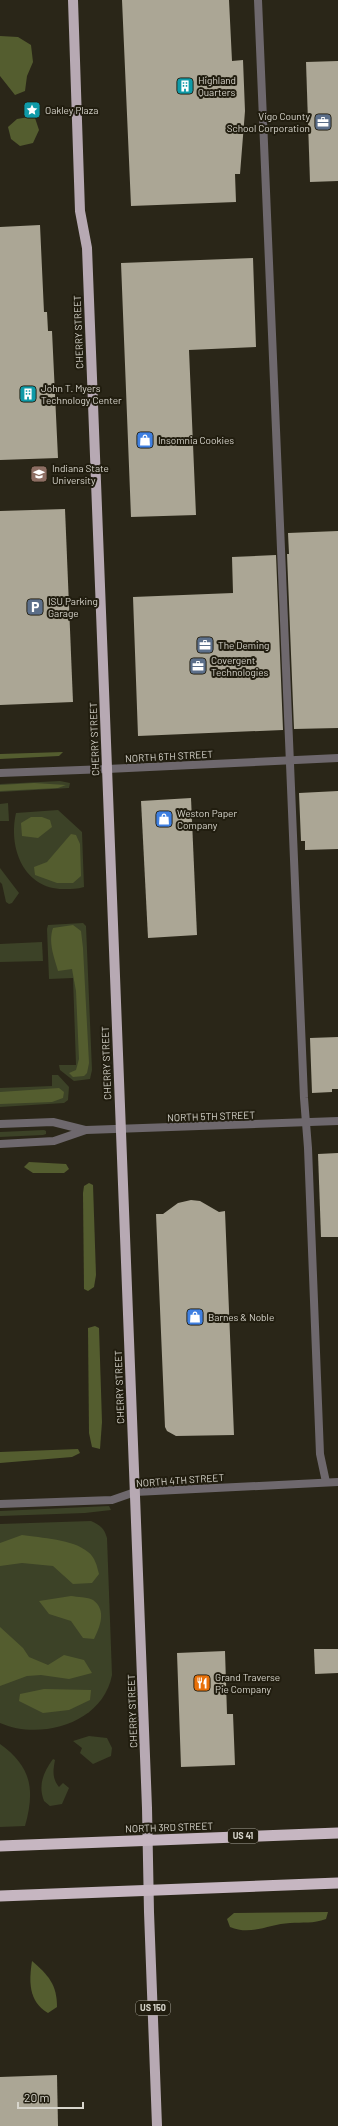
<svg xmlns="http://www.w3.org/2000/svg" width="338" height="2126" font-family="Barlow,sans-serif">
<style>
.green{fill:#3c4227}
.forest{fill:#545d2f}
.building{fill:#aba695}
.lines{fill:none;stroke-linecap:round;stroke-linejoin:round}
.service{stroke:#6e686d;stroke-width:8}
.minor{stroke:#6e686d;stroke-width:8}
.primary{stroke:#b7a9b3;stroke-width:10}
.trunk{stroke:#c6b6c1;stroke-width:11}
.labels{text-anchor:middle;stroke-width:4;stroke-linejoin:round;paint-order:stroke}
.shield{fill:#211d0f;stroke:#a09e93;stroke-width:1}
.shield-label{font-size:9px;font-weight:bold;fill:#d7d5cc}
.poi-label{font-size:10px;fill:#d7d5cc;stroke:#211d0f;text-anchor:start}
.street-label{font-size:10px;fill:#d7d5cc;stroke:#211d0f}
</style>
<rect width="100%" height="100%" fill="#2a2618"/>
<g class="green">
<path d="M60 781 70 783 69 788 0 792V784Z"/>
<path d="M8 803 9 821H0V804Z"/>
<path d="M58 810 82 832 84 887C77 889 72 889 65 889 24 890 8 848 16 813Z"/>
<path d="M0 868 19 893 12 903 9 904 6 902 2 884 0 882Z"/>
<path d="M83 923 86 926 92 1070 90 1079 74 1081 60 1070 59 1065H76L73 978 49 979 47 929 48 925Z"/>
<path d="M42 942 43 961 0 962V944Z"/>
<path d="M52 1075H58L69 1087 68 1100 64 1103 0 1107V1088L52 1086Z"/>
<path d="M44 1130 46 1131V1134L43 1135 0 1137V1132Z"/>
<path d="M109 1506 111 1510 85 1513 0 1516V1511Z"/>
<path d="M91 1521C100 1525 104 1528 107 1538L112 1675C103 1723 41 1741 0 1723V1524Z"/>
<path d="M89 1736 107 1738 112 1748 111 1756 93 1764 80 1753 82 1748 73 1741Z"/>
<path d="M0 1744C32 1767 35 1790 25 1826L0 1827Z"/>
<path d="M53 1759 55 1760C53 1771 52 1778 59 1787L63 1783 69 1788 62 1804 50 1806 44 1801C38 1785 43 1773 53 1759Z"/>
</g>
<g class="forest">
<path d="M0 36 18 37 31 45 33 62 27 76 25 91 15 95 0 76Z"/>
<path d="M29 117 35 118 39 130 33 143 20 146 11 139 8 127 17 119Z"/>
<path d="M63 752 59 756 0 759V754Z"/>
<path d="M34 783 66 785 58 788 0 791V785Z"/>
<path d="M31 817H42L50 820 52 827 38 838 22 836 21 823Z"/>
<path d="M71 834 76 835 80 844 81 876 73 883H57L35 875 34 867 47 862Z"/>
<path d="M73 925 81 931 83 948 89 1063 87 1073 84 1076 73 1077 69 1073 76 1070 79 1059 76 991 72 969 58 971C54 957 48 942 53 928Z"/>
<path d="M59 1088 64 1092 63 1098 52 1102 0 1104V1092Z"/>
<path d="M29 1162 66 1164 69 1169 64 1173H33L24 1167Z"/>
<path d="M89 1183 93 1185 96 1275 94 1287 88 1291 84 1289 83 1193 84 1186Z"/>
<path d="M95 1326 99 1328 102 1422 100 1449 92 1447 89 1433 88 1328Z"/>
<path d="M78 1449 80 1453 72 1457 0 1463V1452Z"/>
<path d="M22 1535C41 1538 73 1539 88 1552 95 1557 97 1566 99 1574L92 1583 73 1584 53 1566 22 1563 0 1566V1543Z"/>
<path d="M71 1596C77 1597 88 1597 93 1600 107 1610 100 1627 94 1639L83 1638 71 1621 49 1614 39 1601Z"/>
<path d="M0 1627 23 1648 29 1657 48 1665 64 1655 84 1660 92 1673 69 1679 41 1675 27 1676 0 1686Z"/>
<path d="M44 1689 91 1690 90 1700 69 1710 43 1713 19 1701 20 1694Z"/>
<path d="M328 1912 326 1919C313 1924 303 1922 290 1923 269 1924 251 1936 230 1927L227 1919 234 1913Z"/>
<path d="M32 1961C48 1975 57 1984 57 2007L48 2013C28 2001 29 1981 32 1961Z"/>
</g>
<g class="building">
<path d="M122 0H229L232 61 243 60 245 111 240 174H235L236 202 131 206Z"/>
<path d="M338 61V181L310 182 306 62Z"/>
<path d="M40 225 44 312H47L48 331H52L58 458 0 460V227Z"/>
<path d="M253 258 256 347 189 350 196 515 131 517 121 263Z"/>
<path d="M65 509 73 702 0 705V511Z"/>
<path d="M338 531V728L294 729 287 554H289L288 533Z"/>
<path d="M276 555 283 730 138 736 133 597 233 593 232 557Z"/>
<path d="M338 791V849L305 850V841H301L299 793Z"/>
<path d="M191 798 197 935 148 938 141 801Z"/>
<path d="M338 1037V1089H332V1092L312 1093 310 1038Z"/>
<path d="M338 1153V1237H321L318 1154Z"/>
<path d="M191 1200 200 1201 219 1212 225 1211 234 1435 176 1436 167 1431 165 1427 156 1214H163L178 1203Z"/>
<path d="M314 1649H338V1673L315 1674Z"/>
<path d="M225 1651 227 1714H233L235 1765 181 1767 177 1653Z"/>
<path d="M57 2075 58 2126H0V2077Z"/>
</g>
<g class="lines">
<g class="service">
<path d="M258 0 304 1098 308 1148 320 1454 326 1482"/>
<path d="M0 773 107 769"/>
</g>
<g class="minor">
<path d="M107 769 338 758"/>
<path d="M0 1124 53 1122 85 1130"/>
<path d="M0 1144 54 1141 86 1130 338 1121"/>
<path d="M0 1504 112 1500 135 1492 338 1482"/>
</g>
<path class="primary" d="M73 0 80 211 87 248 147 1808 149 1912 157 2126"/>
<g class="trunk">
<path d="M0 1846 338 1833"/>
<path d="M0 1896 338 1883"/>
</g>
</g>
<defs>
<g id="building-square" transform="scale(0.9)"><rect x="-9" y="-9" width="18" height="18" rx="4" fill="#0f9aa8" stroke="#211d0f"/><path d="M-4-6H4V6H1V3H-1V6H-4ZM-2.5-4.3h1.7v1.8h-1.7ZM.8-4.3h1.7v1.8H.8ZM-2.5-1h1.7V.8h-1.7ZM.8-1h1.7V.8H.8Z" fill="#fff"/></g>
<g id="sight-square" transform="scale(0.9)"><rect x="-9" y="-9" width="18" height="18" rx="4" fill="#0f9aa8" stroke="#211d0f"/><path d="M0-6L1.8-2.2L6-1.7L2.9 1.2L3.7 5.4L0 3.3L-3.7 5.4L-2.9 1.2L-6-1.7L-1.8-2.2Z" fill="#fff"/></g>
<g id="office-square" transform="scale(0.9)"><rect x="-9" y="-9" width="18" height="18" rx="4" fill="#5c6f8a" stroke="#211d0f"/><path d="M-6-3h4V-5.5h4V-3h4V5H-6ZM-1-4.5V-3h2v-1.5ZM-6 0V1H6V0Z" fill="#fff"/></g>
<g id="shop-square" transform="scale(0.9)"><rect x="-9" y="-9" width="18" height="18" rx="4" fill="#3f7fe0" stroke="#211d0f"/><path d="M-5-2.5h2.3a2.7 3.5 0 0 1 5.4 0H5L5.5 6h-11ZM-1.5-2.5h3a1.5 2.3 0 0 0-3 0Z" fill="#fff"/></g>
<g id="university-square" transform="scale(0.9)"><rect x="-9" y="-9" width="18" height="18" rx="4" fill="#8d6e63" stroke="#211d0f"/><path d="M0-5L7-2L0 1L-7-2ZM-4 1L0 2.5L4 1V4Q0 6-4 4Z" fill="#fff"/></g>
<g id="parking-square" transform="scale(0.9)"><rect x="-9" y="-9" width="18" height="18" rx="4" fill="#5c6f8a" stroke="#211d0f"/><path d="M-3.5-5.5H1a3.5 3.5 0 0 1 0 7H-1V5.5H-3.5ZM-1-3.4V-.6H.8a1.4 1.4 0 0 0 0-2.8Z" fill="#fff"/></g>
<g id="restaurant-square" transform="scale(0.9)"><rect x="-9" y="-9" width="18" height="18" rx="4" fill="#e8710a" stroke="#211d0f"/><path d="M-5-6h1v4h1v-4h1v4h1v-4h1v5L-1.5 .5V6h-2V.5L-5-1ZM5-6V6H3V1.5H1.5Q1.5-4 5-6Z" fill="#fff"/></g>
</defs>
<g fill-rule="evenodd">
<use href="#building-square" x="185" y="86"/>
<use href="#sight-square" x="32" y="110"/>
<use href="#office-square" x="323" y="122"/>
<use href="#building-square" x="28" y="394"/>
<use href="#shop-square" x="145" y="440"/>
<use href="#university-square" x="39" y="474"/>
<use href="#parking-square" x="35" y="607"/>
<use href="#office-square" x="205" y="645"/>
<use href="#office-square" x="198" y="666"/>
<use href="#shop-square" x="164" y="819"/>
<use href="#shop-square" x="195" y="1317"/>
<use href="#restaurant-square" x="202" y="1683"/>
</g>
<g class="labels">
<g class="shield">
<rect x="228" y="1829" width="30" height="14" rx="3"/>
<rect x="136" y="2001" width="34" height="14" rx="3"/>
</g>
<g class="shield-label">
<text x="243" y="1839">US 41</text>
<text x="153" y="2011">US 150</text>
</g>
<g class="poi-label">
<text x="198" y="84">Highland<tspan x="198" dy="12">Quarters</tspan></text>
<text x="45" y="114">Oakley Plaza</text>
<text x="310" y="120" text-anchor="end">Vigo County<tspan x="310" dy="12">School Corporation</tspan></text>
<text x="41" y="392">John T. Myers<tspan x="41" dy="12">Technology Center</tspan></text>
<text x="158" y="444">Insomnia Cookies</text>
<text x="52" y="472">Indiana State<tspan x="52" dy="12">University</tspan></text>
<text x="48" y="605">ISU Parking<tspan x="48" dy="12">Garage</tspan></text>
<text x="218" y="649">The Deming</text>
<text x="211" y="664">Covergent<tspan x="211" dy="12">Technologies</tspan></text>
<text x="177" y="817">Weston Paper<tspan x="177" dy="12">Company</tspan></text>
<text x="208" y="1321">Barnes &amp; Noble</text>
<text x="215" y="1681">Grand Traverse<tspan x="215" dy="12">Pie Company</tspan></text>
</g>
<g class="street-label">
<text transform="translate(78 332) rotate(-92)" y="4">CHERRY STREET</text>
<text transform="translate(94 739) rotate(-92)" y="4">CHERRY STREET</text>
<text transform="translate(169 756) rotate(-3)" y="4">NORTH 6TH STREET</text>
<text transform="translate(106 1063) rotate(-92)" y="4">CHERRY STREET</text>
<text transform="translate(211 1116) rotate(-2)" y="4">NORTH 5TH STREET</text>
<text transform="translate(119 1387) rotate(-92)" y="4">CHERRY STREET</text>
<text transform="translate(180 1480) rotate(-4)" y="4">NORTH 4TH STREET</text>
<text transform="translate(132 1711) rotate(-92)" y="4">CHERRY STREET</text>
<text transform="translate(169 1827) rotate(-2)" y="4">NORTH 3RD STREET</text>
</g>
</g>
<path d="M18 2102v6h65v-6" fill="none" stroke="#d7d5cc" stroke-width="2"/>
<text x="24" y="2102" font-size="12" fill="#d7d5cc" stroke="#211d0f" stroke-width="3" paint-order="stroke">20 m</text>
</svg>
